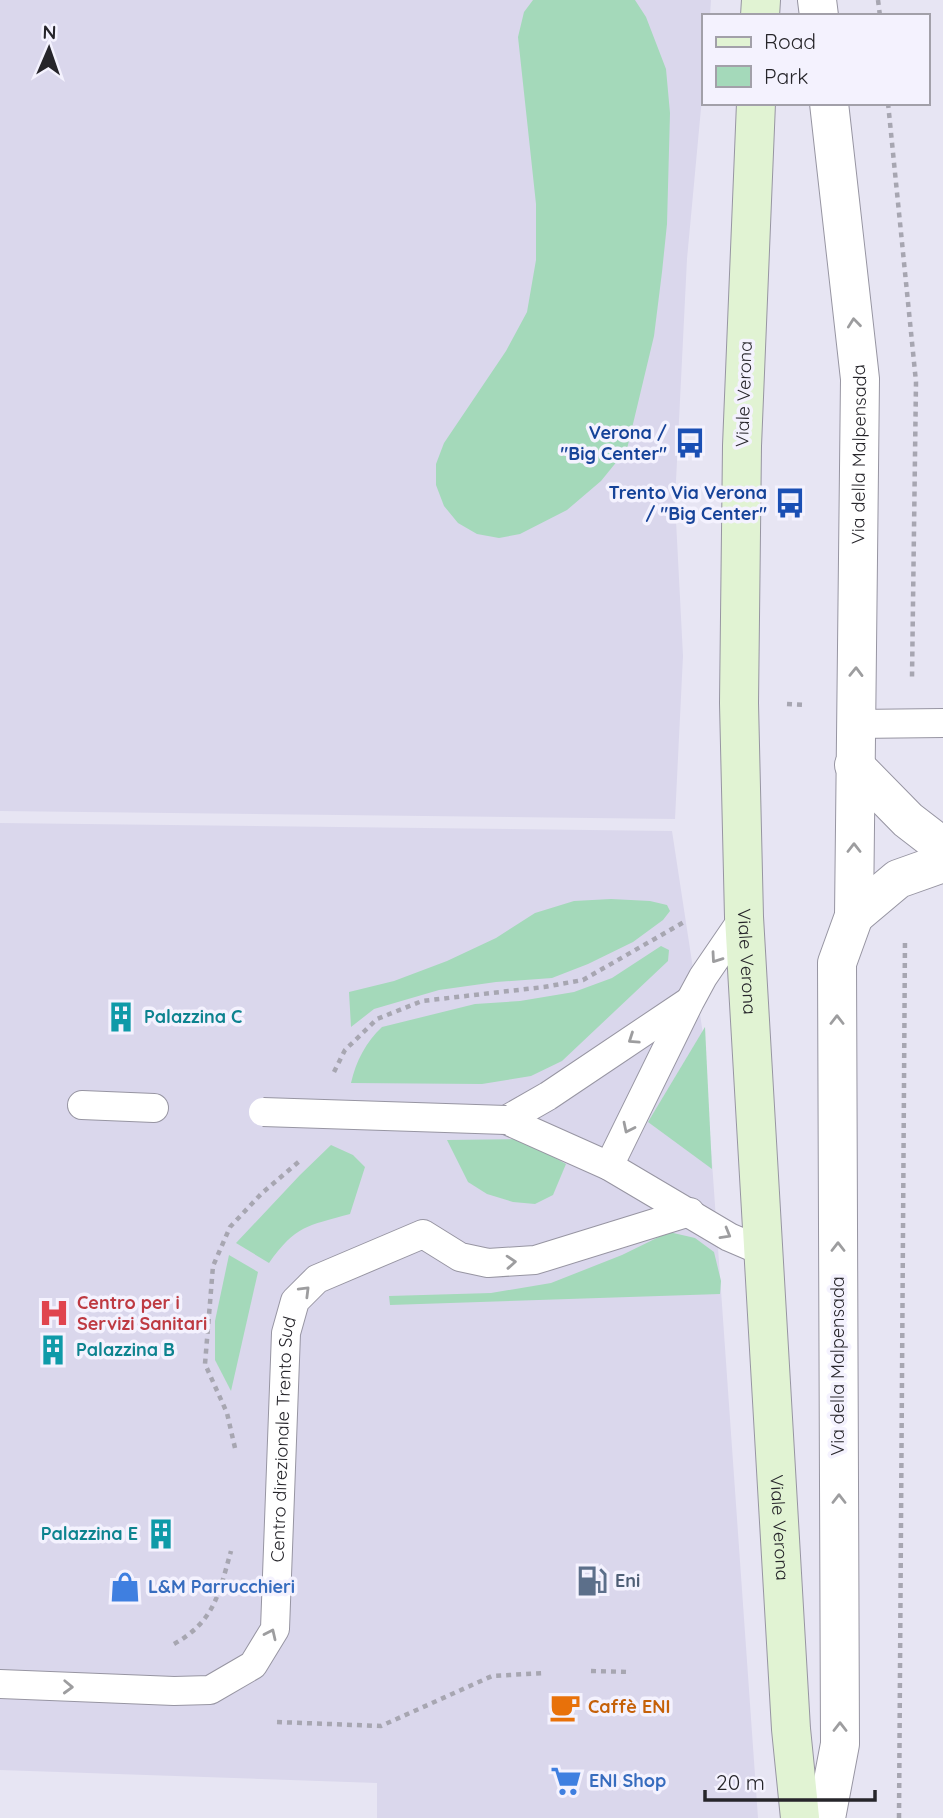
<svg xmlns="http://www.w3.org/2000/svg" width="943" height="1818" font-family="Quicksand,sans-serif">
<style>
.built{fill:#dad7ec}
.green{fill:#a4d9ba}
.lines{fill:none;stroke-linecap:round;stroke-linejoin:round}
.lane-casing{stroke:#9795a2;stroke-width:30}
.street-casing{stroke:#9795a2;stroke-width:40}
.secondary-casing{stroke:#9795a2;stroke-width:40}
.path{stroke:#a7a6b1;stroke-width:4.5;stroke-dasharray:5 5;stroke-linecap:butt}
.lane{stroke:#fff;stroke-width:28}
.street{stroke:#fff;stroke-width:38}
.secondary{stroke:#e1f3d3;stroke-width:38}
.lane-bridge-casing{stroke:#9795a2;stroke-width:30;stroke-linecap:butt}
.lane-bridge{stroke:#fff;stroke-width:28}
.oneway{stroke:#9d9d9f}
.labels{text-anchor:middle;stroke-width:7;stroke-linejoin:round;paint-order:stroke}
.street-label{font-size:18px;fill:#26252a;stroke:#f4f2fe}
.transit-label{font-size:18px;font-weight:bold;fill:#164399;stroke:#f4f2fe;text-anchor:end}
.culture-label{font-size:18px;font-weight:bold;fill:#0d838f;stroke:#f4f2fe;text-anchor:start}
.health-label{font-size:18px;font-weight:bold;fill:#be3a42;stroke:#f4f2fe;text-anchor:start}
.service-label{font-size:18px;font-weight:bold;fill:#4e5e75;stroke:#f4f2fe;text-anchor:start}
.shop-label{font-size:18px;font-weight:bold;fill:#366cbe;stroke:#f4f2fe;text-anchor:start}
.food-label{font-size:18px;font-weight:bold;fill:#c56008;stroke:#f4f2fe;text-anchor:start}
</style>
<rect width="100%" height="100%" fill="#e7e5f3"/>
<g class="built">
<path d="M0 0H711L710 16H703V87L687 259 675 501 683 656 675 819 0 811Z"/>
<path d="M0 823 672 831 703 1034 758 1818H377V1783L0 1770Z"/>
</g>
<g class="green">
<path d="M533 0H635L646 17 666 69 670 113 667 224 662 272 654 336 627 449 601 481 567 510 520 534 499 538 477 534 458 523 444 506 436 485V464L444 443 506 351 527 312 536 260V204L518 37 524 12Z"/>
<path d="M611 899 650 901 667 905 670 911 663 920 633 942 588 964 552 978 496 982 439 990 374 1009 351 1027 349 992 394 981 447 961 496 938 535 913 574 901Z"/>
<path d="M661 946 669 950 668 961 562 1061 531 1076 482 1084 351 1083C356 1061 366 1042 382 1027L475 1004 520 1001 574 992 612 978Z"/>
<path d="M705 1027 712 1169 648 1122Z"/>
<path d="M521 1139 566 1164 553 1195 535 1204 513 1202 487 1194 468 1182 447 1140Z"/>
<path d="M331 1145 353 1155 365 1167 350 1214C307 1226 296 1225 269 1263L236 1243 300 1175Z"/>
<path d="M669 1232 695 1238 714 1252 721 1281 720 1294 390 1305 389 1296 491 1293 551 1283 622 1255Z"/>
<path d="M229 1255 258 1272 231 1391 215 1360V1321Z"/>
</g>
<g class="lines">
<g class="lane-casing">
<g id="lane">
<path d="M855 724 943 723"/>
<path d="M82 1105 154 1108"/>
<path d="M506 1120 609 1166 729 1237 764 1252"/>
<path d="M506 1120 548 1096 688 1002"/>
<path d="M609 1166 690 1001 703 977 744 917"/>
<path id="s1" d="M0 1684 174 1691 210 1690 253 1665 275 1629 286 1333 295 1301 317 1279 423 1234 460 1257 488 1263 535 1260 690 1212"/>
</g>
</g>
<g class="street-casing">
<g id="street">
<path d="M817 0 819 16"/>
<path d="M854 765 908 820 943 847"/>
<path d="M854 916 898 879 943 863"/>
<path id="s2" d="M826 1818 840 1744 837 963 854 916 860 379 829 103"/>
</g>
</g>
<g class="secondary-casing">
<g id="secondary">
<path d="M760 16 761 0"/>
<path id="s3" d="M756 103 742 446 739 703 744 917 791 1729 800 1818"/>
</g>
</g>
<g class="path">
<path d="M878 0 880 16"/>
<path d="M888 103 916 382 912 678"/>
<path d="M787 704 806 705"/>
<path d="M334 1072 345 1050 377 1019 422 1001 544 987 583 980 684 922"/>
<path d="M235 1448 227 1413 205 1364 213 1266 230 1227 262 1193 302 1159"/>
<path d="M174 1644C215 1621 219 1593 231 1551"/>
<path d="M591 1671 631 1672"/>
<path d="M277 1722 381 1726 492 1676 544 1673"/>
<path d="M899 1818 905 938"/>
</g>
<use href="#lane" class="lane"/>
<use href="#street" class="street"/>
<use href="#secondary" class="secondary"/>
<g class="lane-bridge-casing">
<path id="lane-bridge" d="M263 1112 506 1120"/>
</g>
<use href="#lane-bridge" class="lane-bridge"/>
</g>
<defs><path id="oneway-chevron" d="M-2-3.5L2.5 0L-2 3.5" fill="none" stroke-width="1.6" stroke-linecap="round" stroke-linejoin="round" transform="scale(1.75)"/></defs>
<g class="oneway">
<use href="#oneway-chevron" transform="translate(854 323) rotate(-96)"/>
<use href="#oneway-chevron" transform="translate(856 672) rotate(-89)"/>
<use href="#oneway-chevron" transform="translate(854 848) rotate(-90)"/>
<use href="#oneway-chevron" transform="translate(716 958) rotate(125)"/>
<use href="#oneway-chevron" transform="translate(837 1020) rotate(-90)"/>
<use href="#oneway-chevron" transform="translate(633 1039) rotate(146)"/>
<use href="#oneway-chevron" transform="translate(628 1128) rotate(116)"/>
<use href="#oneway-chevron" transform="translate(726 1234) rotate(30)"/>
<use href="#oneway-chevron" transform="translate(838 1247) rotate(-90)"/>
<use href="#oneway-chevron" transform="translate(511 1262) rotate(-4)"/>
<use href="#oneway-chevron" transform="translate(305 1291) rotate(-45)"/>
<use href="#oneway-chevron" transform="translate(839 1499) rotate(-90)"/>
<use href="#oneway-chevron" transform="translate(271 1634) rotate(-65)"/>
<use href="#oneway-chevron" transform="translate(68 1687) rotate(2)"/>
<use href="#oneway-chevron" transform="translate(840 1727) rotate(-90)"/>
</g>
<defs>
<g id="bus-bare" transform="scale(2.415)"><path d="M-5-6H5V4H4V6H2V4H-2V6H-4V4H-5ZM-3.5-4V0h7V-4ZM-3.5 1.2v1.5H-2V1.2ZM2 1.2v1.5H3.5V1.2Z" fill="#1a4fb4" stroke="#f4f2fe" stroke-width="2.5" paint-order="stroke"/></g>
<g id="building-bare" transform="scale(2.415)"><path d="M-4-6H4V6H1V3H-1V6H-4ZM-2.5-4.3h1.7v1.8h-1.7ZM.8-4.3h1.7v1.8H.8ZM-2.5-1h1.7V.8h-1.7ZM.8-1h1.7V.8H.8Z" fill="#0f9aa8" stroke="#f4f2fe" stroke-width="2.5" paint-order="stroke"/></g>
<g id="hospital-bare" transform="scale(2.415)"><path d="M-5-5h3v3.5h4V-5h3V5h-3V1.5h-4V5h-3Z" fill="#e0444e" stroke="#f4f2fe" stroke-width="2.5" paint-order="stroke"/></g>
<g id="fuel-bare" transform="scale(2.415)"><path d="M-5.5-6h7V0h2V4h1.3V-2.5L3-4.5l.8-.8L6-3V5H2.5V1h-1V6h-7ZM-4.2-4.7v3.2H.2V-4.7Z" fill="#5c6f8a" stroke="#f4f2fe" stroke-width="2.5" paint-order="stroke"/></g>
<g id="shop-bare" transform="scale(2.415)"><path d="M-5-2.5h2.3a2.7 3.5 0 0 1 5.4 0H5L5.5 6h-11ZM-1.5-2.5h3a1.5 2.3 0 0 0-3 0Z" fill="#3f7fe0" stroke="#f4f2fe" stroke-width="2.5" paint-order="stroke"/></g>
<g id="cafe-bare" transform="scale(2.415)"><path d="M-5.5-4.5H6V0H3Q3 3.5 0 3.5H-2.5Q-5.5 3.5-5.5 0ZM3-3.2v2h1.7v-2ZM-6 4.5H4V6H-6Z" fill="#e8710a" stroke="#f4f2fe" stroke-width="2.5" paint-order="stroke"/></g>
<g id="supermarket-bare" transform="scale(2.415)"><path d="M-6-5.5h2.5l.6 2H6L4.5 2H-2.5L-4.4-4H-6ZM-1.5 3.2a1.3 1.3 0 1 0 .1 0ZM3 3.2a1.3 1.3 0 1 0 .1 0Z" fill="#3f7fe0" stroke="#f4f2fe" stroke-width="2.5" paint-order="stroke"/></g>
</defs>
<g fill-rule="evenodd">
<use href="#bus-bare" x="690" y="443"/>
<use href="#bus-bare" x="790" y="503"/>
<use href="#building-bare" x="121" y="1017"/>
<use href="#hospital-bare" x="54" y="1313"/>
<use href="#building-bare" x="53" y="1350"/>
<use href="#building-bare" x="161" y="1534"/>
<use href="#fuel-bare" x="592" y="1581"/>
<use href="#shop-bare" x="125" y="1587"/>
<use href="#cafe-bare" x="565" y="1707"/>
<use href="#supermarket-bare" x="566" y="1781"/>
</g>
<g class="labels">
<g class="street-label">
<text transform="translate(744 394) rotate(-88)" y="6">Viale Verona</text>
<text dy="6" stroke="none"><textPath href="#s2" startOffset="1368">Via della Malpensada</textPath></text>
<text dy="6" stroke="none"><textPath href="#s3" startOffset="859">Viale Verona</textPath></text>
<text transform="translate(838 1366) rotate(-90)" y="6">Via della Malpensada</text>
<text dy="6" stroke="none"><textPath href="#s1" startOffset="492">Centro direzionale Trento Sud</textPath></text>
<text dy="6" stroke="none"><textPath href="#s3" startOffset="1426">Viale Verona</textPath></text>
</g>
<g class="transit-label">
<text x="667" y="439">Verona /<tspan x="667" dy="21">"Big Center"</tspan></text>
<text x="767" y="499">Trento Via Verona<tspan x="767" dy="21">/ "Big Center"</tspan></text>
</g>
<g class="culture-label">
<text x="144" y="1023">Palazzina C</text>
<text x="76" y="1356">Palazzina B</text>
<text x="138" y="1540" text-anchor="end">Palazzina E</text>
</g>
<g class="health-label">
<text x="77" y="1309">Centro per i<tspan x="77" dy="21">Servizi Sanitari</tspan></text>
</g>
<g class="service-label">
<text x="615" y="1587">Eni</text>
</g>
<g class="shop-label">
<text x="148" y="1593">L&amp;M Parrucchieri</text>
<text x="589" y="1787">ENI Shop</text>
</g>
<g class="food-label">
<text x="588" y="1713">Caffè ENI</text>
</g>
</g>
<rect x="702" y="14" width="228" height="91" fill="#f4f2fe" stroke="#a2a0a9" stroke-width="2"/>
<rect x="716" y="37" width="35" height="10" fill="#e1f3d3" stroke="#a2a0a9" stroke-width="2"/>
<text x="764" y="49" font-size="21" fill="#26252a">Road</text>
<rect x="716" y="66" width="35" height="21" fill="#a4d9ba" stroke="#a2a0a9" stroke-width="2"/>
<text x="764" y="84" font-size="21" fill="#26252a">Park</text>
<g transform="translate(49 49) rotate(2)" stroke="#f4f2fe" stroke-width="5" paint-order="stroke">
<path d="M0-5L12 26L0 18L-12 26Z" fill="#26252a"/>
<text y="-10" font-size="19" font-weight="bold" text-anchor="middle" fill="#26252a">N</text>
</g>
<path d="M705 1790v10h170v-10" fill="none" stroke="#26252a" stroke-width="3.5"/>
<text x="716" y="1790" font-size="21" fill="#26252a" stroke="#f4f2fe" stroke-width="5" paint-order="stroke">20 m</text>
</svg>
